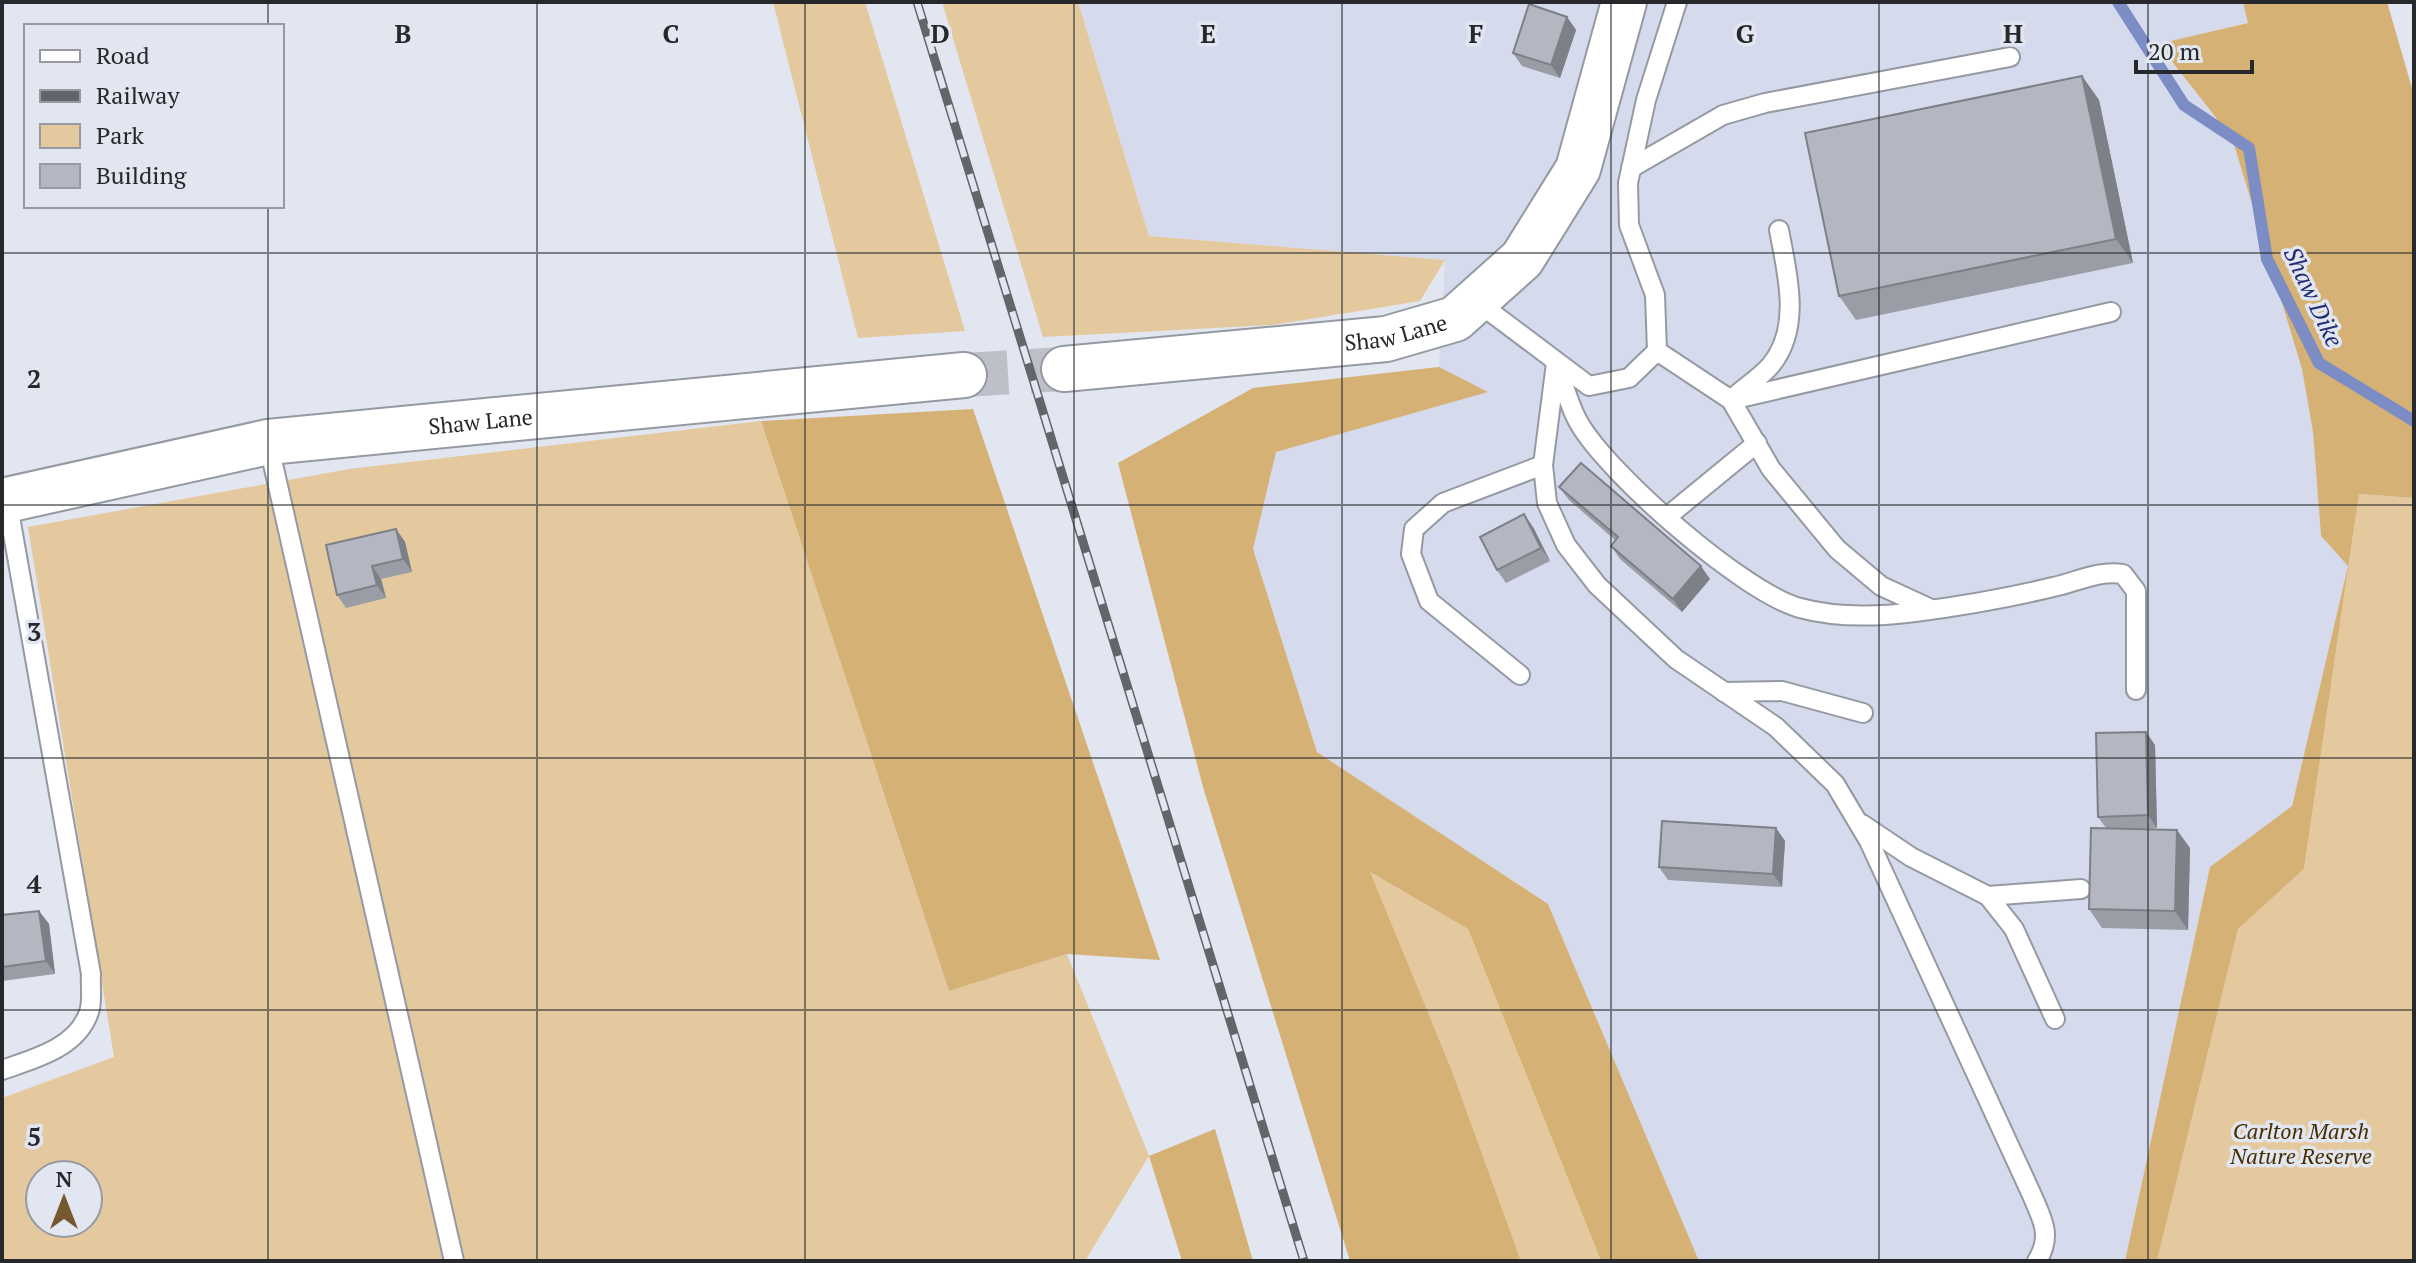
<svg xmlns="http://www.w3.org/2000/svg" width="2416" height="1263" font-family="'PT Serif',serif">
<style>
.built{fill:#d5dbec}
.green{fill:#e5c99e;fill-rule:evenodd}
.forest{fill:#d6b175}
.lines{fill:none;stroke-linecap:round;stroke-linejoin:round}
.stream{stroke:#7c8dc6;stroke-width:12}
.tertiary-tunnel{stroke:#bdc0c9;stroke-width:44;stroke-dasharray:44 22;stroke-linecap:butt}
.service-casing{stroke:#9599a2;stroke-width:22}
.tertiary-casing{stroke:#9599a2;stroke-width:48}
.service{stroke:#fff;stroke-width:18}
.tertiary{stroke:#fff;stroke-width:44}
.rail-casing{stroke:#63656b;stroke-width:9}
.rail{stroke:#e2e6f0;stroke-width:6;stroke-dasharray:18;stroke-linecap:butt}
.wall{fill:#9b9da6}
.shaded-wall{fill:#7e8087}
.building{fill:#b4b7c1;stroke:#7e8087;stroke-width:2}
.grid{fill:none;stroke:#27282c;stroke-width:2;stroke-opacity:0.55}
.labels{text-anchor:middle;stroke-width:7;stroke-linejoin:round;paint-order:stroke}
.street-label{font-size:22px;fill:#27282c;stroke:#e2e6f0}
.park-label{font-size:22px;font-style:italic;fill:#482f00;stroke:#e2e6f0}
.water-label{font-size:24px;font-style:italic;fill:#222e73;stroke:#e2e6f0}
.grid-label{font-size:26px;text-anchor:middle;font-weight:bold;fill:#27282c;stroke:#e2e6f0;stroke-width:7;stroke-linejoin:round;paint-order:stroke}
</style>
<rect width="100%" height="100%" fill="#e2e6f0"/>
<path class="built" d="M1078 2H2243L2249 22 2158 45 2232 138 2302 369 2313 432 2321 536 2348 566 2292 806 2210 867 2125 1261H1699L1548 904 1317 752 1253 549 1275 452 1487 392 1439 367 1445 260 1149 236Z"/>
<g class="green">
<path d="M773 2H865L965 331 858 338Z"/>
<path d="M942 2H1078L1149 236 1445 260 1420 301 1273 325 1043 337Z"/>
<path d="M761 421 949 991 1067 954 1149 1156 1085 1261H2V1098L114 1057 28 527 349 469ZM40 1175H88V1223H40Z"/>
<path d="M2359 494 2414 498V1261H2157L2238 929 2304 869Z"/>
<path d="M1368 871 1468 929 1601 1261H1521L1452 1071Z"/>
</g>
<g class="forest">
<path d="M2243 2H2387L2414 95V498L2359 494 2304 869 2238 929 2157 1261H2125L2210 867 2292 806 2348 566 2321 536 2313 432 2302 369 2232 138 2158 44 2248 23Z"/>
<path d="M1439 367 1488 392 1276 452 1253 549 1317 752 1548 904 1699 1261H1601L1468 929 1370 872 1452 1071 1521 1261H1350L1203 787 1118 463 1253 388Z"/>
<path d="M973 409 1160 960 1067 954 949 991 761 421Z"/>
<path d="M1215 1129 1253 1261H1182L1149 1156Z"/>
</g>
<g class="lines">
<path class="stream" d="M2118 2 2184 105 2249 148 2267 259 2319 363 2414 421"/>
<path class="tertiary-tunnel" d="M964 375 1064 369"/>
<g class="service-casing">
<g id="service">
<path d="M1631 168 1723 115 1765 103 2010 57"/>
<path d="M1476 301 1589 386 1629 378 1657 351 1655 295 1629 225 1628 183 1646 100 1677 2"/>
<path d="M1657 351 1731 400 1771 469 1837 549 1881 586 1931 609"/>
<path d="M1556 363 1543 465 1547 503 1566 545 1597 585 1676 659 1776 727 1835 784 1869 841 2031 1193C2042 1219 2053 1235 2037 1261"/>
<path d="M1557 366C1564 384 1569 406 1579 423 1608 474 1744 593 1800 608 1837 618 1877 617 1915 612 1961 606 2008 598 2053 587 2077 582 2098 570 2123 574L2136 591V690"/>
<path d="M1733 398C1745 387 1761 377 1771 365 1802 327 1787 273 1779 230"/>
<path d="M1731 400 2111 312"/>
<path d="M268 442 454 1261"/>
<path d="M1668 516 1757 443"/>
<path d="M1520 675 1429 601 1411 554 1414 529 1443 503 1543 465"/>
<path d="M1724 692 1782 691 1863 713"/>
<path d="M1862 824 1911 857 1988 896 2014 929 2055 1019"/>
<path d="M1988 896 2081 889"/>
<path d="M2 1070C34 1059 77 1048 89 1012 93 1001 90 985 91 974L7 500"/>
</g>
</g>
<g class="tertiary-casing">
<g id="tertiary">
<path id="s1" d="M1064 369 1386 339 1455 319 1522 259 1578 169 1624 2"/>
<path id="s2" d="M2 501 268 442 964 375"/>
</g>
</g>
<use href="#service" class="service"/>
<use href="#tertiary" class="tertiary"/>
<g class="rail-casing">
<path id="rail" d="M917 2 1304 1261"/>
</g>
<use href="#rail" class="rail"/>
</g>
<g class="wall">
<path d="M1567 17 1576 30 1560 78 1522 66 1513 53Z"/>
<path d="M2082 76 2099 100 2133 263 1856 320 1839 296Z"/>
<path d="M1559 487 1710 579 1682 612 1620 559 1611 546 1615 540 1569 500Z"/>
<path d="M1533 527 1550 561 1506 583 1497 570Z"/>
<path d="M396 529 405 542 412 572 381 579 386 598 346 608 337 595Z"/>
<path d="M2155 745 2157 828 2140 829 2190 848 2188 930 2102 928 2089 909 2106 828 2098 817Z"/>
<path d="M1776 828 1785 841 1782 887 1668 880 1659 867Z"/>
<path d="M39 911 49 924 55 974 2 981V915Z"/>
</g>
<g class="shaded-wall">
<path d="M1567 17 1576 30 1560 78 1551 65Z"/>
<path d="M2082 76 2099 100 2133 263 2116 239Z"/>
<path d="M1524 514 1533 527 1550 561 1541 548Z"/>
<path d="M396 529 405 542 412 572 403 559Z"/>
<path d="M372 566 381 579 386 598 377 585Z"/>
<path d="M1701 566 1710 579 1682 612 1673 599Z"/>
<path d="M2146 732 2155 745 2157 828 2148 815Z"/>
<path d="M1776 828 1785 841 1782 887 1773 874Z"/>
<path d="M2177 830 2190 848 2188 930 2175 911Z"/>
<path d="M39 911 49 924 55 974 46 961Z"/>
</g>
<g class="building">
<path d="M1529 4 1567 17 1551 65 1513 53Z"/>
<path d="M2082 76 2116 239 1839 296 1805 133Z"/>
<path d="M1581 463 1701 566 1673 599 1611 546 1618 537 1559 487Z"/>
<path d="M1524 514 1541 548 1497 570 1480 537Z"/>
<path d="M396 529 403 559 372 566 377 585 337 595 326 545Z"/>
<path d="M2146 732 2148 815 2098 817 2096 733Z"/>
<path d="M1662 821 1776 828 1773 874 1659 867Z"/>
<path d="M2091 828 2177 830 2175 911 2089 909Z"/>
<path d="M39 911 46 961 2 967V915Z"/>
</g>
<path class="grid" d="M268 2V26M537 2V1261M805 2V1261M1074 2V1261M1342 2V1261M1611 2V1261M1879 2V1261M2148 2V1261M268 206V1261M2 253H2414M2 505H2414M2 758H2414M2 1010H2414"/>
<g class="labels">
<g class="street-label">
<text dy="8" stroke="none"><textPath href="#s1" startOffset="334">Shaw Lane</textPath></text>
<text dy="8" stroke="none"><textPath href="#s2" startOffset="486">Shaw Lane</textPath></text>
</g>
<g class="park-label">
<text x="2301" y="1139">Carlton Marsh<tspan x="2301" dy="25">Nature Reserve</tspan></text>
</g>
<g class="water-label">
<text transform="translate(2313 297) rotate(65)" y="8">Shaw Dike</text>
</g>
</g>
<g class="grid-label">
<text x="403" y="43">B</text>
<text x="671" y="43">C</text>
<text x="940" y="43">D</text>
<text x="1208" y="43">E</text>
<text x="1476" y="43">F</text>
<text x="1745" y="43">G</text>
<text x="2013" y="43">H</text>
<text x="34" y="388">2</text>
<text x="34" y="641">3</text>
<text x="34" y="893">4</text>
<text x="34" y="1146">5</text>
</g>
<rect width="2416" height="1263" fill="none" stroke="#27282c" stroke-width="8"/>
<rect x="24" y="24" width="260" height="184" fill="#e2e6f0" stroke="#979aa2" stroke-width="2"/>
<rect x="40" y="50" width="40" height="12" fill="#ffffff" stroke="#979aa2" stroke-width="2"/>
<text x="96" y="64" font-size="24" fill="#27282c">Road</text>
<rect x="40" y="90" width="40" height="12" fill="#63656b" stroke="#979aa2" stroke-width="2"/>
<text x="96" y="104" font-size="24" fill="#27282c">Railway</text>
<rect x="40" y="124" width="40" height="24" fill="#e5c99e" stroke="#979aa2" stroke-width="2"/>
<text x="96" y="144" font-size="24" fill="#27282c">Park</text>
<rect x="40" y="164" width="40" height="24" fill="#b4b7c1" stroke="#979aa2" stroke-width="2"/>
<text x="96" y="184" font-size="24" fill="#27282c">Building</text>
<g transform="translate(64 1199)"><circle r="38" fill="#e2e6f0" stroke="#979aa2" stroke-width="2"/>
<path d="M0-6L14 30L0 20L-14 30Z" fill="#75592c"/>
<text y="-12" font-size="22" font-weight="bold" text-anchor="middle" fill="#27282c">N</text>
</g>
<path d="M2136 60v12h116v-12" fill="none" stroke="#27282c" stroke-width="4"/>
<text x="2148" y="60" font-size="24" fill="#27282c" stroke="#e2e6f0" stroke-width="6" paint-order="stroke">20 m</text>
</svg>
